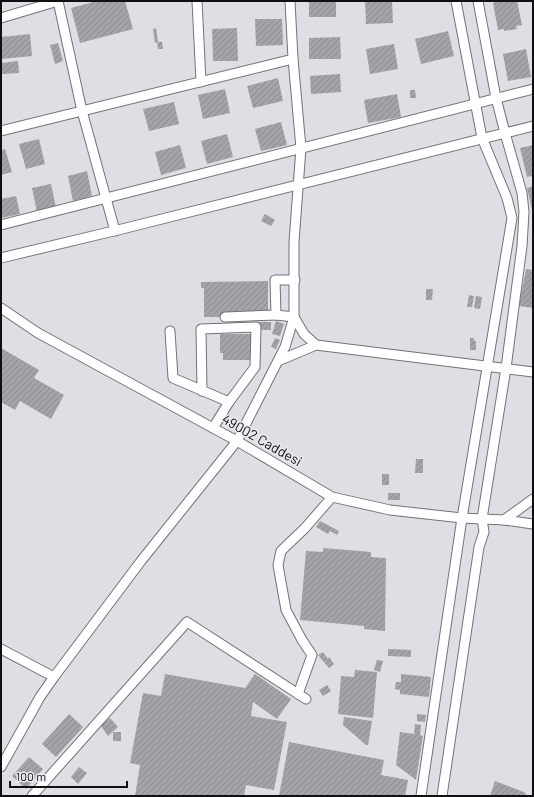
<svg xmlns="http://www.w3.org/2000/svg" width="534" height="797" font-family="Barlow,sans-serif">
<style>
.building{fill:url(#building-hatch)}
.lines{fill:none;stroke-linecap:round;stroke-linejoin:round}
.minor-casing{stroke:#717378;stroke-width:11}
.minor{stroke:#fff;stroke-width:9}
.labels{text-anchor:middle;stroke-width:3;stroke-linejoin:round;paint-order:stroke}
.street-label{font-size:14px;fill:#0f1012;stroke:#eaecf2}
</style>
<defs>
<pattern id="building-hatch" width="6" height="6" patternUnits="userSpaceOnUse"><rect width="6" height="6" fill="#a3a3a9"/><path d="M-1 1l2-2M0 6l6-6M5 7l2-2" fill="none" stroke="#8b8b90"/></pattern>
</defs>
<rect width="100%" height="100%" fill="#dddfe5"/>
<g class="building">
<path d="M97 1H125L133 29 80 43 71 8Z"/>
<rect x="309" y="1" width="27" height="16"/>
<path d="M365 1H392L393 23 366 24Z"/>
<path d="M499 1H517L522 25 516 26 517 29 504 31V29L498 30 493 3Z"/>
<path d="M255 19H282L283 45 256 46Z"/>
<path d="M156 28 158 42H162L163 49H158L157 42 155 43 153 29Z"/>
<path d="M237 28 238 61H213L212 29Z"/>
<path d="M448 31 454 56 421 64 415 39Z"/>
<path d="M30 34 32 56 1 59V37Z"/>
<path d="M340 37 341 59H309V38Z"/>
<path d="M58 43 63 61 55 64 50 45Z"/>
<path d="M394 44 398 69 370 74 366 49Z"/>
<path d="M526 49 531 77 508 81 503 54Z"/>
<path d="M18 61 19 73 2 74 1 63Z"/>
<path d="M340 74 341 92 311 94 310 76Z"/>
<path d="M278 78 283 101 253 108 247 86Z"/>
<path d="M225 89 230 113 203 119 198 95Z"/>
<path d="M410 90H415L416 98H410Z"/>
<path d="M397 94 401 117 368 123 364 100Z"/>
<path d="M174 102 179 124 149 131 143 109Z"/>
<path d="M281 122 287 145 261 151 255 129Z"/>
<path d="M227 134 233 157 207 164 201 141Z"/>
<path d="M39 139 45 164 26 169 19 144Z"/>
<path d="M180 145 186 168 161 175 155 152Z"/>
<path d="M533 145V176L527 177 520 148Z"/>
<path d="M5 149 12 172 1 175V150Z"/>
<path d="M87 171 92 196 73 201 68 176Z"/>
<path d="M51 184 56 208 37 212 32 188Z"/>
<path d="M533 186V210H532L527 188Z"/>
<path d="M16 196 20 214 1 218V199Z"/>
<path d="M265 214 275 220 271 226 261 221Z"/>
<path d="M526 269 533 270V308L519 306Z"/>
<path d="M268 281V313H222V317H204V288H201V282Z"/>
<path d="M426 289H433L432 300H426Z"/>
<path d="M469 295 474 296 472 307H467Z"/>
<path d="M476 296 482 297 480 309 474 308Z"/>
<path d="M276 321 284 324 280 336 272 334Z"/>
<rect x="259" y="322" width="12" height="8"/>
<path d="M220 334H252V360H223V353H220Z"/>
<path d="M275 338 280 340 276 349 271 347Z"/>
<path d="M470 338H474V341H476V350H470Z"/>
<path d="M1 348 39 370 34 378 64 395 51 419 20 401 15 410 1 402Z"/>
<path d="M416 459H423V473H415Z"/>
<rect x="382" y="474" width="7" height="11"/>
<rect x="388" y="493" width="12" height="7"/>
<path d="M320 521 339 531 337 535 330 531 328 534 316 527Z"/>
<path d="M323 548 371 552V557L386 558 385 631 364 629V626L300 620 306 551 323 552Z"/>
<path d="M388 649 411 650V657L388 656Z"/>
<path d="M323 652 328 659 329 657 334 664 329 668 318 655Z"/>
<path d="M377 660 383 661 380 672 374 670Z"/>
<path d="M355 670 377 672 373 718 338 714 341 676 354 677Z"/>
<path d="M165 674 245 688 255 674 291 699 277 719 253 702 251 716 287 722 274 790 246 785 244 796H135L140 765 130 763 143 693 161 696Z"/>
<path d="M401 674 431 677 429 697 400 694V690L395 689 396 682H401Z"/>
<path d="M327 685 331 691 323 696 319 690Z"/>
<path d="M69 714 83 727 56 757 42 744Z"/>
<path d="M417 714 426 715 425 722 417 721Z"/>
<path d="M344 717 372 721 368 745H366L343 725Z"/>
<path d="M110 718 118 727 108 736 101 726Z"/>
<path d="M415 724 421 725 420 735 423 736 416 780 396 765 400 732 414 734Z"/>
<rect x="113" y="732" width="8" height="9"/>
<path d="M289 742 384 760 381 775 408 780 405 796H279Z"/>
<path d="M29 757 43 769 26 789 12 776Z"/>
<path d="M79 767 87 773 78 784 71 777Z"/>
<path d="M495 781 526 793 525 796H490Z"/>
</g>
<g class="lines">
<g class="minor-casing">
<g id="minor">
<path d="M58 1 82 111 115 231"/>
<path d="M197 1 201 82"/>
<path d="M1 18 58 1"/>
<path d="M1 131 293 59"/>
<path d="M1 225 533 89"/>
<path d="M1 258 122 229 533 126"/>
<path d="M295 280H275L276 315 294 317 304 334 316 345 533 372"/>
<path d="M1 308 38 333 237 441 332 497 390 510 462 518 504 520 533 524"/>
<path d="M225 317 276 315"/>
<path d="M170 331 173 378 229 402"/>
<path d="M278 361 316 345"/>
<path d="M202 391 201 329 256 327 255 367 229 402 213 428"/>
<path d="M504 520 533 499"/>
<path d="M1 649 54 677"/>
<path d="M298 694 312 655 302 640 286 610 278 565 281 551 305 528 332 497"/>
<path d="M1 767 40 697 54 677 141 561 237 441 285 347 294 317V242L301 148 293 59 290 1"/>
<path d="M32 796 187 622 306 699"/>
<path d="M421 796 462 518 512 218 507 198 482 138 456 1"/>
<path d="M442 796 479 547 484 532 482 519 506 368 522 246 524 212 522 193 505 133 496 98 478 1"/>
</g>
</g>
<use href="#minor" class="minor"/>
</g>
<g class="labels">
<g class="street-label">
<text transform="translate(262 440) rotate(30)" y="5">49002 Caddesi</text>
</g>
</g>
<rect width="534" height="797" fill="none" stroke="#0f1012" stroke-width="4"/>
<path d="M10 781v6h117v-6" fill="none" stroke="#0f1012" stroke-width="2"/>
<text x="16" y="781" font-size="12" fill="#0f1012" stroke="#eaecf2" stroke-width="3" paint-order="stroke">100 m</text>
</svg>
